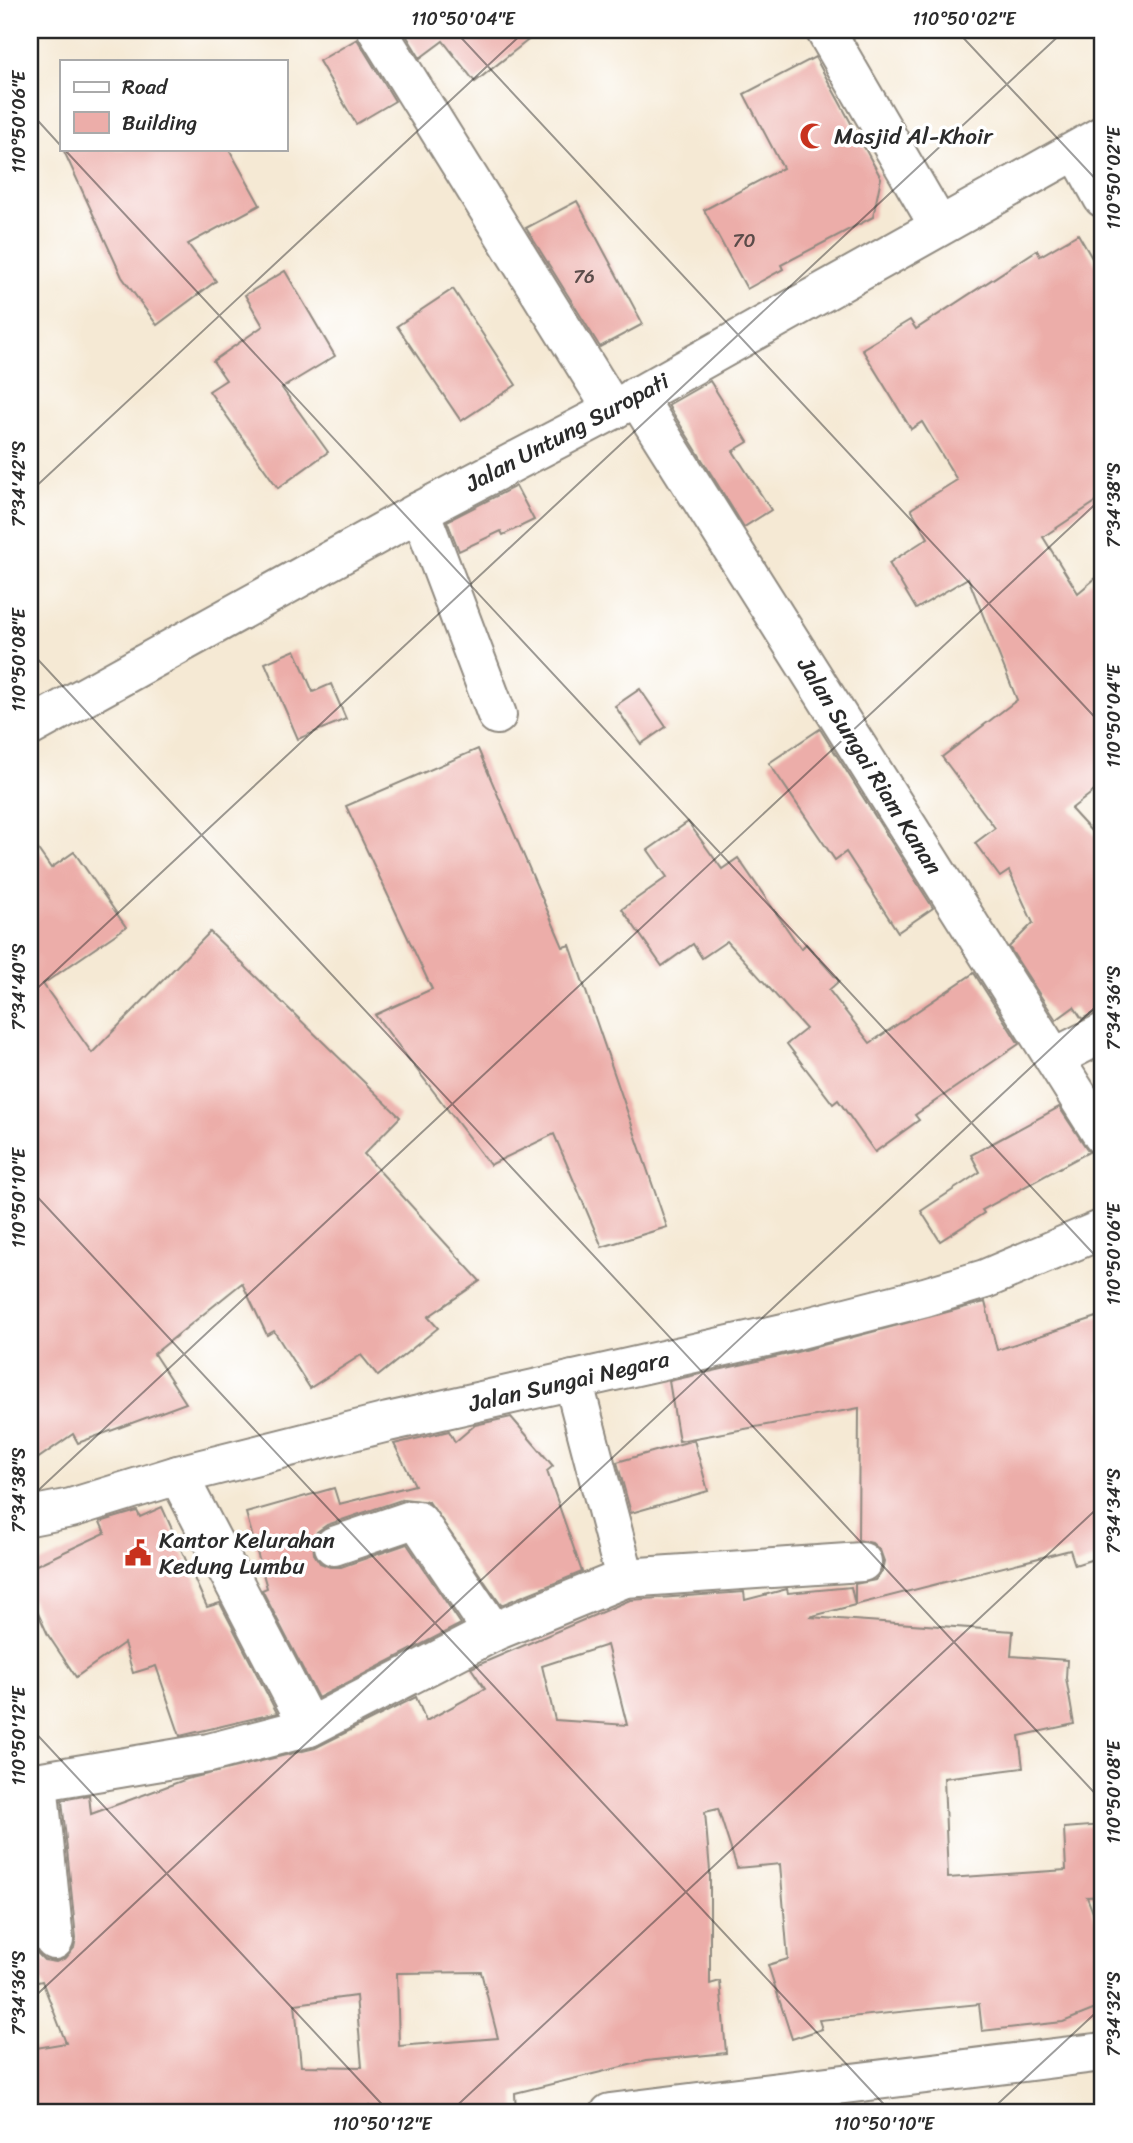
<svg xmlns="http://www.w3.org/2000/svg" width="1133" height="2143" font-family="Sriracha,sans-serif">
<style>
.building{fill:#ecada9;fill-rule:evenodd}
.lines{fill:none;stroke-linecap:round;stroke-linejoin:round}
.minor-casing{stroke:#908a80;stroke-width:42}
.minor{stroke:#fff;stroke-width:38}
.ticks{fill:none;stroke:#2b2b2b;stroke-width:2;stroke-opacity:0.45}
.labels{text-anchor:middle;stroke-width:7;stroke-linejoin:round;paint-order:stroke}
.number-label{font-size:19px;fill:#5b4c4a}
.poi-label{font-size:23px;fill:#2b2b2b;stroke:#fff;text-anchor:start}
.street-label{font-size:23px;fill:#2b2b2b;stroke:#fff}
.neatline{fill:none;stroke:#2b2b2b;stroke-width:2.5}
.ticks-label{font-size:18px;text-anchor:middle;fill:#2b2b2b}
</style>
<rect width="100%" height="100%" fill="#fff"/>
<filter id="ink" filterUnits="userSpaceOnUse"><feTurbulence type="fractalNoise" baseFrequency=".0143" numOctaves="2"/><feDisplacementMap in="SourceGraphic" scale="14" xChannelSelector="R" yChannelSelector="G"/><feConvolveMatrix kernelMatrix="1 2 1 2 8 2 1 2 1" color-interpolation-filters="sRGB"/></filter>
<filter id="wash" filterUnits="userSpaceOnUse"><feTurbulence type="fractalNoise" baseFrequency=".00686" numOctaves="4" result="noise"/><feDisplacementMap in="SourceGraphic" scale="28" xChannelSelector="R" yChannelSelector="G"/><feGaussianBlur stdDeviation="1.57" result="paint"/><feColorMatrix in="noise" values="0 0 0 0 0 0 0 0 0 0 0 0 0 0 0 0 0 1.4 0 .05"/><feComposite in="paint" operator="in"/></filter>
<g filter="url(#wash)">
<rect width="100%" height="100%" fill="#f5e9d4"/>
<g id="blocks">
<g class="building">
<path d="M403 30H541L475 82 443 41 420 58Z"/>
<path d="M357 39 395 101 356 124 319 61Z"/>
<path d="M815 57 881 178 873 217 781 265 783 269 747 289 704 210 783 168 744 94Z"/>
<path d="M63 149H229L260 205 188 244 216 281 157 325 122 277Z"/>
<path d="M577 201 643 324 600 347 526 228Z"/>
<path d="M1078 234 1103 277V497L1043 537 1078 593 1103 572V784L1071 809 1103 844V1008L1082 1019 1074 1007 1056 1020 1009 947 1033 923 1009 871 1000 877 975 843 995 828 942 757 1017 700 968 578 916 609 889 563 928 538 911 509 957 480 922 422 911 429 862 349 910 320 916 329 1037 250 1040 256Z"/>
<path d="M285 271 335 356 282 388 328 452 278 488 209 391 226 380 213 361 263 326 245 295Z"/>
<path d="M453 289 516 385 461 421 397 326Z"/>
<path d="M710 381 748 442 733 451 771 510 744 527 668 405Z"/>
<path d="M516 486 534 520 503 535 501 531 459 551 447 521Z"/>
<path d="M295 650 313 692 331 684 346 719 298 739 265 663Z"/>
<path d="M640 689 666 727 641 744 615 706Z"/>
<path d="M820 729 933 908 898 932 846 852 835 860 769 763Z"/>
<path d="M478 749 563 947 570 945 667 1227 602 1247 554 1134 490 1165 375 1015 432 989 346 806Z"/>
<path d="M688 822 722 869 738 858 801 949 806 944 839 981 829 990 870 1043 974 973 1019 1044 915 1115 919 1120 875 1152 838 1100 833 1104 787 1044 806 1029 727 941 702 958 693 944 662 966 622 909 667 877 648 850Z"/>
<path d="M30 838 51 868 74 852 126 927 43 984 92 1053 210 932 400 1117 364 1154 480 1281 428 1317 438 1328 378 1376 361 1355 310 1388 274 1331 267 1335 242 1283 154 1354 186 1403 78 1443 73 1434 30 1464Z"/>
<path d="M1059 1107 1089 1152 982 1210 984 1213 940 1241 921 1211 980 1172 971 1155Z"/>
<path d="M985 1302 997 1350 1103 1315V1556L1075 1565 1070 1550 855 1605V1584L875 1580 882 1571 884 1561 880 1550 872 1543 858 1540 859 1408 679 1441 669 1381 793 1353Z"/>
<path d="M511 1417 553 1466 547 1471 582 1572 501 1605 429 1502 404 1499 327 1525 317 1532 313 1542 314 1554 320 1563 330 1567H341L407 1544 461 1624 318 1698 262 1590 267 1588 246 1513 334 1488 339 1504 415 1485 394 1444 449 1431 455 1442 475 1425Z"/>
<path d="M694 1440 708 1491 631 1513 617 1462Z"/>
<path d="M162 1507 207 1607 220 1603 277 1713 180 1736 156 1666 133 1673 124 1643 76 1677 48 1635 30 1596V1568L105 1533 100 1522 137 1511 140 1517Z"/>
<path d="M851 1587 855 1605 809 1617 1013 1631 1011 1656 1067 1660 1066 1678 1074 1724 1019 1736 1023 1768 944 1778 948 1878 1066 1870 1064 1828 1103 1825V1896L1087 1897 1103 1939V2006L1063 2022 982 2031 979 2004 819 2020 822 2029 792 2039 768 1965 788 1959 780 1864 737 1868 718 1809 705 1812 710 1871V1984L720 1981 726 2053 646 2061 515 2093 516 2113H371L369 2106 336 2113H32L30 2049 66 2043 42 1981 30 1984V1918L32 1943 36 1952 44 1960 56 1962 66 1958 74 1948 76 1938 62 1800 89 1795 91 1814 187 1779 315 1748 416 1697 426 1721 485 1689 471 1668 630 1600 744 1592 745 1600 787 1589 788 1593ZM607 1645 627 1725 555 1720 542 1666ZM481 1972 498 2038 399 2046 397 1973ZM356 1996 362 2067 301 2066 295 2004Z"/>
</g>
</g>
</g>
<g filter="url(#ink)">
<use href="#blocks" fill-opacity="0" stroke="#908a80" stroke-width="2"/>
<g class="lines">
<g class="minor-casing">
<g id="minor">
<path d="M377 30 613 410"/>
<path d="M825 30 939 226"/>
<path d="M1077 151 1103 198"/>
<path d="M636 396 1103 1136"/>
<path d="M420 511 497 715"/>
<path d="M30 727 420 511 613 410 1103 135"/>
<path d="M1054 1058 1103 1033"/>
<path d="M178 1475 309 1727"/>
<path d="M30 1516 71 1508 178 1475 388 1422 788 1332 925 1297 985 1279 1103 1229"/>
<path d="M334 1546 411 1520 418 1521 493 1632"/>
<path d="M625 1578 862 1562"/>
<path d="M38 1782 54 1940"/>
<path d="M30 1783 209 1753 309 1727 493 1632 625 1578 573 1380"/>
<path d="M610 2113 1103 2052"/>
</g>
</g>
<use href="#minor" class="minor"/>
</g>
</g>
<path class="ticks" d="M454 30 1103 726M956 30 1103 187M30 112 61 146M64 149 1103 1264M30 492 526 30M30 651 1103 1802M30 995 1065 30M30 1189 892 2113M30 1498 1103 497M30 1727 390 2113M30 2001 1103 1000M449 2113 1103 1503M988 2113 1103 2006"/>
<defs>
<g id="mosque-bare" transform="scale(2.1)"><path d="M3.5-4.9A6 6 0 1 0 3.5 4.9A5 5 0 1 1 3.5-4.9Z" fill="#c8321e" stroke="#fff" stroke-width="2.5" paint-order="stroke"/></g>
<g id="civic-bare" transform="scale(2.1)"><path d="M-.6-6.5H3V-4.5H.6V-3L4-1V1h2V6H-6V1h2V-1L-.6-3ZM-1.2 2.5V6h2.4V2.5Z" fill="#c8321e" stroke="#fff" stroke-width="2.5" paint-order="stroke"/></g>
</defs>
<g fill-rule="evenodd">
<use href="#mosque-bare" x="813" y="136"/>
<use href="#civic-bare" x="138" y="1553"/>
</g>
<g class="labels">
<g class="number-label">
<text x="744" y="247">70</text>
<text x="584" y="283">76</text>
</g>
<g class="poi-label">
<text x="834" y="144">Masjid Al-Khoir</text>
<text x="159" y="1548">Kantor Kelurahan<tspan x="159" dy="26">Kedung Lumbu</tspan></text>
</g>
<g class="street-label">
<text transform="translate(567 432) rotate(-28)" y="8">Jalan Untung Suropati</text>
<text transform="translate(870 766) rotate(58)" y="8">Jalan Sungai Riam Kanan</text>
<text transform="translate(569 1381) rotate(-13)" y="8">Jalan Sungai Negara</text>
</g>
</g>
<rect width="1133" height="2143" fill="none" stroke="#fff" stroke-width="77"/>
<rect x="60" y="60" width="228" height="91" fill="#ffffff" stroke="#aaaaaa" stroke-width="2"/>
<rect x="74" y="82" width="35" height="10" fill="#ffffff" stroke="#aaaaaa" stroke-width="2"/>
<text x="122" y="94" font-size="21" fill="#2b2b2b">Road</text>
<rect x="74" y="112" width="35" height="21" fill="#ecada9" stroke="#aaaaaa" stroke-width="2"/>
<text x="122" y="130" font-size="21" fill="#2b2b2b">Building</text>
<rect x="38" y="38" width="1056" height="2066" class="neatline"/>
<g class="ticks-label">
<text x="463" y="25">110°50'04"E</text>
<text x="964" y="25">110°50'02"E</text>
<text transform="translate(19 122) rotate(-90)" y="6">110°50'06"E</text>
<text transform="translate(1114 178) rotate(-90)" y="6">110°50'02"E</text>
<text transform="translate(19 484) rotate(-90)" y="6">7°34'42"S</text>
<text transform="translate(1114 505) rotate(-90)" y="6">7°34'38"S</text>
<text transform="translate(19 660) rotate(-90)" y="6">110°50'08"E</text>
<text transform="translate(1114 716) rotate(-90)" y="6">110°50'04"E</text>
<text transform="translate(19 987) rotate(-90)" y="6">7°34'40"S</text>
<text transform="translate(1114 1008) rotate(-90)" y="6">7°34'36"S</text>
<text transform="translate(19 1198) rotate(-90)" y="6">110°50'10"E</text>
<text transform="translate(1114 1254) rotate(-90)" y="6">110°50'06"E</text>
<text transform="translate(19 1490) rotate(-90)" y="6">7°34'38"S</text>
<text transform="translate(1114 1511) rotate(-90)" y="6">7°34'34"S</text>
<text transform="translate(19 1736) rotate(-90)" y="6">110°50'12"E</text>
<text transform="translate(1114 1792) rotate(-90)" y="6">110°50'08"E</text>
<text transform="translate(19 1993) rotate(-90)" y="6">7°34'36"S</text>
<text transform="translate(1114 2014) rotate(-90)" y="6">7°34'32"S</text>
<text x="382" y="2130">110°50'12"E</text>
<text x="884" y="2130">110°50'10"E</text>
</g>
</svg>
